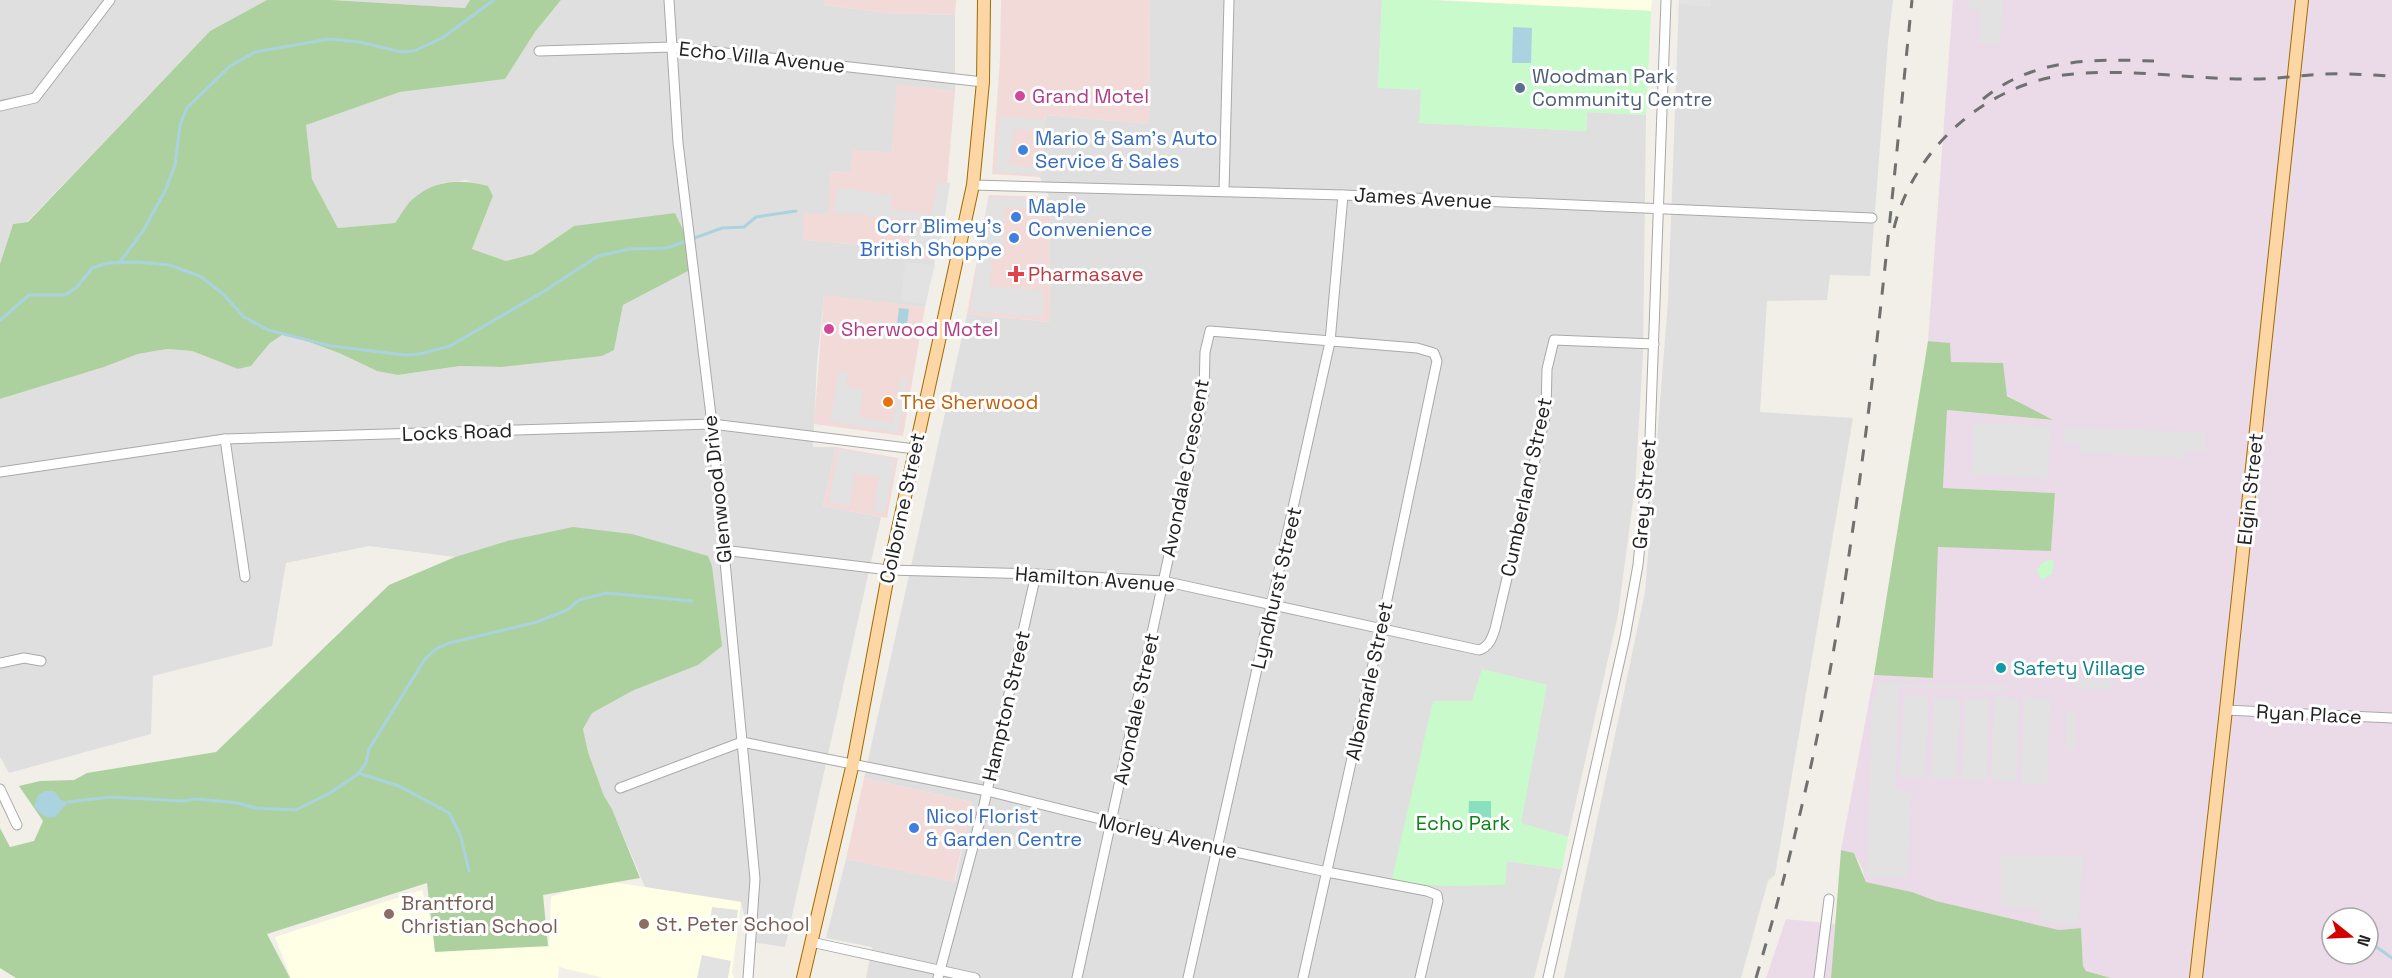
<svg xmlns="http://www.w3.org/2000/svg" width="2392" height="978" font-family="'Space Grotesk',sans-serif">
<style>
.residential{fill:#e0dfdf}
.commercial{fill:#f2dad9}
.industrial{fill:#ebdbe8;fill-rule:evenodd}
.education{fill:#ffffe5}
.forest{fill:#add19e}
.park{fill:#c8facc}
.pitch{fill:#88e0be}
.parking{fill:#e2e2e2}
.water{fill:#aad3df}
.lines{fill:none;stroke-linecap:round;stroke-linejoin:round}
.stream{stroke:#aad3df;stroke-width:3}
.minor-casing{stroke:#a9a9a9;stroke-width:11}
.major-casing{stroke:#a06b00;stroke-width:14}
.minor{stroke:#fff;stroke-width:9}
.major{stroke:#fcd6a4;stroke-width:12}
.rail{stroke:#707070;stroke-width:3;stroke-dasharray:12 12;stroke-linecap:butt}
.service-dot{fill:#5c6f8a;stroke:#fff;stroke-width:2}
.hotel-dot{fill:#d1479c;stroke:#fff;stroke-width:2}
.shop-dot{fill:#3f7fe0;stroke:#fff;stroke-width:2}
.health-dot{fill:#e0444e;stroke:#fff;stroke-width:2}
.food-dot{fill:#e8710a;stroke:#fff;stroke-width:2}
.culture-dot{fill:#0f9aa8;stroke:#fff;stroke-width:2}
.education-dot{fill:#8d6e63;stroke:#fff;stroke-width:2}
.labels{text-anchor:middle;stroke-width:6;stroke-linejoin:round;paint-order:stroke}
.street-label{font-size:20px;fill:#222;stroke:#fff}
.service-label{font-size:20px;fill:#4e5e75;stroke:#fff;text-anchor:start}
.hotel-label{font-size:20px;fill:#b23c85;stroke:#fff;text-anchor:start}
.shop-label{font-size:20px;fill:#366cbe;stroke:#fff;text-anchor:start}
.health-label{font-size:20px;fill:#be3a42;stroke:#fff;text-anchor:start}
.food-label{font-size:20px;fill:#c56008;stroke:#fff;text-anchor:start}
.culture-label{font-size:20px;fill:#0d838f;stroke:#fff;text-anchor:start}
.park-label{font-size:20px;fill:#0c8416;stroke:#fff}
.education-label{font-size:20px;fill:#785e54;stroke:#fff;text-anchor:start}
</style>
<rect width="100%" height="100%" fill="#f2efe9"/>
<g class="residential">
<path d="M0 0H267L210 31 27 222 13 224 0 264Z"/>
<path d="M332 0H470L465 8Z"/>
<path d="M561 0H825L824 5 885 13 955 15V91L898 85 892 152 851 173 831 171 829 214H804V240L862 245 863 252 935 260 925 307 824 296 817 363 813 447H836L823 506 881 517 785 947 751 942 741 902 645 887 612 809 604 796 588 752 583 730 591 713 634 690 507 541 455 557 369 546 286 563 272 646 153 676 151 734 9 773 0 757V399L104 367 138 354 167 349 192 351 238 369 251 366 270 343 285 333 339 353 377 371 398 375 460 366 502 367 614 350 623 305 690 270 574 226 533 254 506 261 472 249 493 196 466 180 442 183 414 197 395 223 338 228 312 179 305 125 400 92 504 79 535 32Z"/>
<path d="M1150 0H1382L1378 87 1421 90 1420 123 1586 131 1587 112 1646 115 1643 355 1635 486 1618 615 1568 837 1520 823 1531 760 1482 669 1505 885 1506 861 1562 869 1534 978H866L872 947 826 938 846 859 955 882 972 802 864 778 967 314 1050 322 1049 197 1040 177 1046 115 1149 124Z"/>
<path d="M1679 0H1893L1888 42 1870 276 1830 275 1827 300 1767 301 1760 412 1853 418 1775 875 1768 881 1741 978H1564L1645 592 1668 301Z"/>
</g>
<g class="commercial">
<path d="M825 0H956L955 15 885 13 824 5Z"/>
<path d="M1001 0H1150L1149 124 1046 115 1040 177 992 174 1000 58Z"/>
<path d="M897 84 955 91 947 184 935 260 862 252V245L803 240 804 213 828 214 831 171 851 173 852 150 892 152Z"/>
<path d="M989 195 1049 197 1050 322 967 314Z"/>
<path d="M824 295 925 307 903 436 814 424Z"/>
<path d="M836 447 898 458 887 518 823 506Z"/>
<path d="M864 778 972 802 954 882 846 859Z"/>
</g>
<g class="industrial">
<path d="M1953 0H2392V978H2111L2086 971 2083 966 2081 928 2059 930 1936 901 1912 892 1866 882 1862 868 1854 853 1841 850 1874 675 1933 678 1937 547 2051 550 2055 493 1943 488 1947 410 2050 420 1950 362V344L1928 341ZM2332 918H2368V954H2332Z"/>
<path d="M1786 919 1835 924 1831 978H1766Z"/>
</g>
<g class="education">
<path d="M1440 0H1652L1651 11Z"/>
<path d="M599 880 741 902 732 972 734 978H604L559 967 558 978H291L275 937 422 890 439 949 549 947 551 897Z"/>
</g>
<g class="forest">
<path d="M267 0H332L465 8 470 0H561L535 32 505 79 400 92 306 125 312 179 338 228 395 223C401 215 407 203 415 197 438 179 462 179 488 186L493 196 472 249 506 261 533 254 574 226 675 213 688 240 690 270 623 305 614 350 602 356 502 367 460 366 398 375 377 371 339 353 285 333 270 343 251 366 238 369 192 351 167 349 138 354 104 367 0 399V264L13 224 28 222 210 31Z"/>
<path d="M1928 341 1950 343 1951 362 2003 363 2007 396 2053 420 1947 410 1943 488 2055 493 2051 551 1938 547 1933 678 1874 675Z"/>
<path d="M573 527 632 534 708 556 712 566 722 646 698 665 634 690 592 713 583 729 588 752 604 796 612 809 640 878 543 895 548 946 435 952 427 883 267 934 290 978H16L0 968V828L10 847 34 841 43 821 19 786 40 781 74 780 87 773 216 752 389 585 455 557 507 541Z"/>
<path d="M1841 850 1854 853 1866 882 1912 892 1936 901 2059 930 2081 928 2083 966 2086 971 2111 978H1831Z"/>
</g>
<g class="park">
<path d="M1382 0H1427L1651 11 1646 115 1587 112 1586 131 1419 123 1421 90 1378 88Z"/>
<path d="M2050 560H2054L2052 574 2043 579 2040 578 2037 570 2042 563Z"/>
<path d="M1482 669 1547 685 1521 823 1568 837 1562 869 1507 861 1505 885 1447 886 1391 883 1433 701H1472Z"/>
</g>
<path class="pitch" d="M1469 801H1491V826H1468Z"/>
<g class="parking">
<path d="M1680 0H1711L1710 7 1679 4Z"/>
<path d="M1967 0H2003L2000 45 1979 44 1982 10 1967 8Z"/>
<path d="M1000 117 1045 120 1044 131 1014 129 1009 164 1031 167 1033 152 1042 153 1040 175 996 171Z"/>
<path d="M937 183H950L939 254 908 250 909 219 834 212 837 188 891 195V209L932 215Z"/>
<path d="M988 198H1041V209L1004 207 1002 257 992 256 990 287 1043 290V317L970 311Z"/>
<path d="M905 262 935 265 925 304 901 300Z"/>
<path d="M839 370 848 372 846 387 863 390 859 417 893 423 901 377 907 378 898 433 830 421Z"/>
<path d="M1973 423 2050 426 2048 479 1971 475Z"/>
<path d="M2064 427 2206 433 2205 451 2186 450 2185 458 2079 453V444L2063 443Z"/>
<path d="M839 449 895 459 885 513 873 511 879 477 855 473 849 506 829 503Z"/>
<rect x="2077" y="680" width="34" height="9"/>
<path d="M1876 683 2006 686V690L1899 687 1895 790 1911 791 1908 878 1867 877 1872 699H1876Z"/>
<path d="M1904 695 1928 696 1925 778 1900 777Z"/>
<path d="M1934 697 1960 698 1956 780 1931 779Z"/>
<path d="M1995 697 2019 698 2016 782 1991 781Z"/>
<path d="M2024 697 2050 698 2047 784 2021 783Z"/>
<path d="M1965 698 1989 699 1986 781 1962 780Z"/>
<path d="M2066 712H2076L2075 750H2066Z"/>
<path d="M2001 855 2083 856 2078 925 2041 921V911L2001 906Z"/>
<path d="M712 907 738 910 736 932 709 929Z"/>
<path d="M702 955 731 961 728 978H697Z"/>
</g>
<g class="water">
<path d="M1513 27 1532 28 1531 63H1512Z"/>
<path d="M899 308 909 309 907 325 897 324Z"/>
<path d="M45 791H54L61 800 68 802 55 817C45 819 40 814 34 806L38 795Z"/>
</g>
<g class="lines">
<g class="stream">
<path d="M120 262 143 231 165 191 175 165 180 125 187 108 230 66 255 52 329 39 359 42 402 52 414 51 442 38 494 0"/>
<path d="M0 320 29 295H65L77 287 92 268 108 263 137 262 169 265 200 276 223 294 244 317 268 330 331 346 405 355 420 354 450 346 546 290 598 256 629 249 667 248 722 228 744 227 756 217 796 211"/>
<path d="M358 773 399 786 449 813 460 834 469 871"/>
<path d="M68 802 110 797 183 801 197 799 238 803 256 808 296 810 330 793 358 774 366 763 369 749 425 659 436 649 449 643 537 622 567 610 579 600 607 593 692 601"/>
<path d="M2368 941 2392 958"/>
</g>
<g class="minor-casing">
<g id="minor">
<path d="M669 0 678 143 712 424 755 879 748 978"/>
<path d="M539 51 672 47 983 82"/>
<path d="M0 106 35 98 110 0"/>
<path d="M973 185 1343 195 1872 218"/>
<path d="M1224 191 1229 0"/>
<path d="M225 439 245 577"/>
<path d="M0 472 225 439 712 424 915 449"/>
<path d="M723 550 889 570 1036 574 1163 581 1479 650C1489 647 1492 638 1495 629L1546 413 1547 369 1554 340 1654 344"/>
<path d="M0 663 24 658 41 661"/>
<path d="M2226 710 2392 718"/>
<path d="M620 788 742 742 987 791 1217 848 1327 872 1427 891 1437 895 1438 901 1420 978"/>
<path d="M0 789 17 825"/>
<path d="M811 942 975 978"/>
<path d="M938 978 983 809 1036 574"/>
<path d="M1077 978 1204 394 1205 352 1210 331 1417 348 1434 353 1437 361 1381 628 1303 978"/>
<path d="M1188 978 1330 342 1343 195"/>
<path d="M1548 978 1625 637 1638 565 1650 439 1666 0"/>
<path d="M1819 978 1829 899"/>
</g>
</g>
<g class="major-casing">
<g id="major">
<path d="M803 978 853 763 889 570 973 185 983 82 984 0"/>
<path d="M2196 978 2226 710 2302 0"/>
</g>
</g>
<use href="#minor" class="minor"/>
<use href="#major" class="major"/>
<g class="rail">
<path d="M1983 99C2033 58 2092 59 2154 61"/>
<path d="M1894 228C1913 150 1984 86 2064 75 2127 67 2192 80 2255 79 2278 79 2301 75 2324 74 2346 73 2369 75 2392 76"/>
<path d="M1756 978C1788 870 1815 759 1834 648 1871 434 1890 217 1912 0"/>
</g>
</g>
<circle class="service-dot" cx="1520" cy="88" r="6"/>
<g class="hotel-dot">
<circle cx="1020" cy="96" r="6"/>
<circle cx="829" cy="329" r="6"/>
</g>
<g class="shop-dot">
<circle cx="1023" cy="150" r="6"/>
<circle cx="1016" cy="217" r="6"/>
<circle cx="1014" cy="238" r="6"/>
<circle cx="914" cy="828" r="6"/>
</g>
<path class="health-dot" d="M1013 265h6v6h6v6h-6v6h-6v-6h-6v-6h6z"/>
<circle class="food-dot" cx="888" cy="402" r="6"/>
<circle class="culture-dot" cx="2001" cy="668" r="6"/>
<g class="education-dot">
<circle cx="389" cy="914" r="6"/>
<circle cx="644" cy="924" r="6"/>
</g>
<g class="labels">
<g class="street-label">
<text transform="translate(762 57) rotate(6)" y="7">Echo Villa Avenue</text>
<text transform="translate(1423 198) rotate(3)" y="7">James Avenue</text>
<text transform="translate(457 432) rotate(-2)" y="7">Locks Road</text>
<text transform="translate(1185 468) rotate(-79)" y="7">Avondale Crescent</text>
<text transform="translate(1526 487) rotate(-78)" y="7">Cumberland Street</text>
<text transform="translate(717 489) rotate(-96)" y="7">Glenwood Drive</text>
<text transform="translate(2250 489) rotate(-84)" y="7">Elgin Street</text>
<text transform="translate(1644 494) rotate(-85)" y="7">Grey Street</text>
<text transform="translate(902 508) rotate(-78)" y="7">Colborne Street</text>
<text transform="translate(1095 579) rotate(4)" y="7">Hamilton Avenue</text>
<text transform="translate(1276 588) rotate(-77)" y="7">Lyndhurst Street</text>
<text transform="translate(1369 681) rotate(-78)" y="7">Albemarle Street</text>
<text transform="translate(1006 706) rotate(-77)" y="7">Hampton Street</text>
<text transform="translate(1136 709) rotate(-78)" y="7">Avondale Street</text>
<text transform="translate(2309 714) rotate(3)" y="7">Ryan Place</text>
<text transform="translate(1168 836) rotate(13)" y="7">Morley Avenue</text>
</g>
<g class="service-label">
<text x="1532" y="83">Woodman Park<tspan x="1532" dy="23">Community Centre</tspan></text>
</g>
<g class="hotel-label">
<text x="1032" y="103">Grand Motel</text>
<text x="841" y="336">Sherwood Motel</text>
</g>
<g class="shop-label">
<text x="1035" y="145">Mario &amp; Sam's Auto<tspan x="1035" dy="23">Service &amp; Sales</tspan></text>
<text x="1028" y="213">Maple<tspan x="1028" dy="23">Convenience</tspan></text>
<text x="1002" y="233" text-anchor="end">Corr Blimey's<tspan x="1002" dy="23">British Shoppe</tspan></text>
<text x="926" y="823">Nicol Florist<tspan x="926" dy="23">&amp; Garden Centre</tspan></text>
</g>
<g class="health-label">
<text x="1028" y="281">Pharmasave</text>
</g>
<g class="food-label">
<text x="900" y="409">The Sherwood</text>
</g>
<g class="culture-label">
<text x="2013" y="675">Safety Village</text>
</g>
<g class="park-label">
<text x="1463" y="830">Echo Park</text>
</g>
<g class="education-label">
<text x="401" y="910">Brantford<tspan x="401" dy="23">Christian School</tspan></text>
<text x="656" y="931">St. Peter School</text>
</g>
</g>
<g transform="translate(2350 936) rotate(108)"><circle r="28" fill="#ffffff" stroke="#a7a7a7" stroke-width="1.5"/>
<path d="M0-4.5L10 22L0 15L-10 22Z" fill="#d40000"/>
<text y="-9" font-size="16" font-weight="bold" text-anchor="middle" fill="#222222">N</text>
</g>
</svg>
